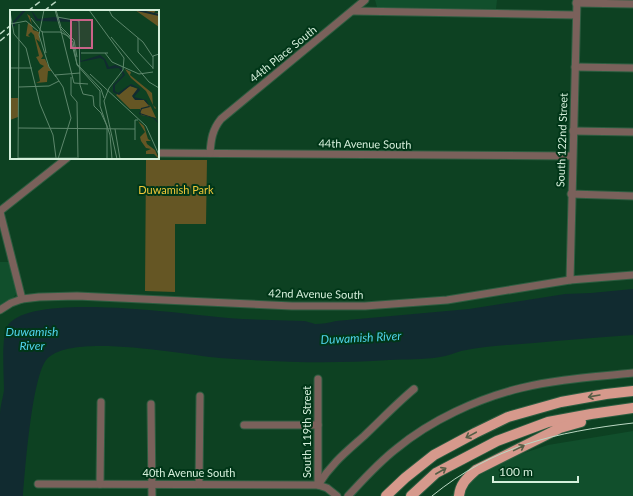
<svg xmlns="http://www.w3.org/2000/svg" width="633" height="496" font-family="Lato,sans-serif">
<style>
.built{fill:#114f2c}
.green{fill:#655624}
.water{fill:#112b30}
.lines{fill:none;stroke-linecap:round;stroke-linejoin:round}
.minor-casing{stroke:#2d5d40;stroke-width:9}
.highway-casing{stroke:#2d5d40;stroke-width:12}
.minor{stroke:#7a615b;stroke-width:7}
.highway{stroke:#d6998c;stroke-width:10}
.tram{stroke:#bbd8c3;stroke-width:1}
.rail{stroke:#bbd8c3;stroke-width:1.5;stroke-dasharray:6 3;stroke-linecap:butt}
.oneway{stroke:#565e46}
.labels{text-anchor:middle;stroke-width:4;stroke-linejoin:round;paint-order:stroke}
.street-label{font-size:11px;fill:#d5efdb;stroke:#003618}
.park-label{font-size:11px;fill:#f0c839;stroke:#003618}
.water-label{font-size:12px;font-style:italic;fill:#50d3ec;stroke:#003618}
.inset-river{fill:none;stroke:#112b30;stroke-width:2}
.inset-road{fill:none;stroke:#5d876c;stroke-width:1}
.view{fill:#c96388;fill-opacity:0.15;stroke:#c96388;stroke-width:2}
.inset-edge{fill:none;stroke:#d5efdb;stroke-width:2}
</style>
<rect width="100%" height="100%" fill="#0d4122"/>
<g class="built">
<path d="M375 0H497L496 9 377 7Z"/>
<path d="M0 262H10L18 292 13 298 0 307Z"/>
<path d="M633 431V496H450L489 468 521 454 548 445Z"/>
</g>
<path class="green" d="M146 160H207L206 224H175V292L145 291Z"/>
<path class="water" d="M633 289V335C600 337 567 340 534 343 510 345 485 346 461 351 454 353 447 356 440 357 424 360 405 359 389 360 332 364 276 362 220 358 183 355 72 332 47 359 32 375 25 471 23 496H0C0 469 0 441 0 414 0 406 3 398 4 390 4 377 1 337 7 327 26 290 189 315 228 318 253 320 278 320 303 321 307 321 311 323 315 324 322 324 329 323 336 321L469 309 565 294 591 293Z"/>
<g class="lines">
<g class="minor-casing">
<g id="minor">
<path d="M576 3 633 4"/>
<path d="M353 11 576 15"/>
<path d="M575 67 633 68"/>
<path d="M573 131 633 132"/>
<path d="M158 153 572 156"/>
<path d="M210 153C211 140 212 130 221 119L365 0"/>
<path d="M571 194 633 196"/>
<path d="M0 211 67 158"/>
<path d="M0 212 22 299"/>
<path d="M570 280 577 0"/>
<path d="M0 310 11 303 22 299 39 297 77 296 292 306H365L447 300 570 280 633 275"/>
<path d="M318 379V484"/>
<path d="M151 404 152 496"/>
<path d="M244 425H318"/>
<path d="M38 484 318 485 327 488 337 496"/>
<path d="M100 484 101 402"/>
<path d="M199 484 200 396"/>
<path d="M318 485C332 463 345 453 364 436 381 420 396 404 414 389"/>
<path d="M348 496C363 480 378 463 396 449 431 420 477 399 521 388 557 379 596 377 633 373"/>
</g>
</g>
<g class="highway-casing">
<g id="highway">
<path d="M386 496 405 478 434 455 475 433 508 417 561 402 606 394 633 391"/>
<path d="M411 496 436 473 497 441 548 422 591 414 633 408"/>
<path d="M459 496C460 484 467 478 476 470L560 428 581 422"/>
</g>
</g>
<use href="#minor" class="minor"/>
<use href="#highway" class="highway"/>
<path class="tram" d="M432 496C493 446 556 432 633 423"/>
<g class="rail">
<path d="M28 11 42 0"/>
<path d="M44 11 58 0"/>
<path d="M0 34 11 25"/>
<path d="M0 41 11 32"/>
</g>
</g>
<defs><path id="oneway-shaft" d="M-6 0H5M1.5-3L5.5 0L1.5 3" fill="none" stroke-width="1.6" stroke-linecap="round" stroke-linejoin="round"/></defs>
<g class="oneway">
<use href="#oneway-shaft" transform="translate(594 396) rotate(170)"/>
<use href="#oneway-shaft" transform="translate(471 435) rotate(152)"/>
<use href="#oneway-shaft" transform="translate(519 448) rotate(-26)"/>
<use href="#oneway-shaft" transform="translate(441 471) rotate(-30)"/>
</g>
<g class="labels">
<g class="street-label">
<text transform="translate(283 54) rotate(-39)" y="4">44th Place South</text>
<text transform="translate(562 140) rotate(-88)" y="4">South 122nd Street</text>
<text transform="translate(365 144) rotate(1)" y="4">44th Avenue South</text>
<text transform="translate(316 294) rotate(1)" y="4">42nd Avenue South</text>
<text transform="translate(307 432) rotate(-90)" y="4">South 119th Street</text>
<text x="189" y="477">40th Avenue South</text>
</g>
<g class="park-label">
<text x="176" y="194">Duwamish Park</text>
</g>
<g class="water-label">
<text x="32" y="336">Duwamish<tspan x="32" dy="14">River</tspan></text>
<text transform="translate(361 338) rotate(-3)" y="4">Duwamish River</text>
</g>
</g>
<g transform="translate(10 10)">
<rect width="149" height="149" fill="#0d4122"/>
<path d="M125 0H146L144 3H149V17ZM17 4 20 6 23 20 29 22 30 32 26 29 33 46 31 49H35L41 61H38L37 72 26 73 30 71 28 61 34 56 30 54 26 47 29 46 24 25 21 22 18 25 20 27 16 26 18 13 22 15ZM115 59 121 62 120 65 142 83 143 95 146 98 145 99 136 81 121 68ZM120 76 128 79 123 88 134 90 141 97 146 108 131 105 130 99H120L106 85ZM0 88H8V107L0 110ZM128 111 134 116 138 129 141 131H136L137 134 145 140 149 149 144 144H136V141L141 139 136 138 131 131 130 127 135 122Z" fill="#655624"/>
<path d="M21 0 28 9 44 7 68 10 71 51 90 45 95 49 99 57 105 55 111 57 115 65 105 75V81L108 83 121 74 129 78 130 80 124 87 136 90 140 97 132 99 130 103 145 108 149 114 143 108 129 104 131 98 139 96 134 90H125L122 86 128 78 120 76 109 85 103 82V75L113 65 109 58 97 59 94 50 90 48 70 52 67 12 26 11Z" fill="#112b30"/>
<path class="inset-river" d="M127 0 149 5M4 16V12L15 0"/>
<path class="inset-road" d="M34 0 29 25 39 57 46 67M45 0 50 18 63 32 67 55 90 81V96L100 125 102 149M46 0 51 17 64 30 67 47M79 0 114 48 113 60 99 78 94 91 107 149M99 0 102 6 133 32 143 47M0 2 4 24 16 38 30 94 43 125 46 148M47 7 69 11 70 75 73 84 83 86 84 96 91 103 97 116V149M21 8 32 22H50L60 27 67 54 91 79 94 88M0 14 16 11 28 21M50 17 64 73 78 74M32 21 36 43M101 27 139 72 149 78M128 28V42L143 58M71 43H98M95 43 102 52 129 64 143 62M0 58H22M143 59V46L149 44M80 64 136 116 149 145M45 65 70 63M45 65 53 77 61 108 48 149M61 67V85L67 92 68 149M9 77 39 76 49 71M8 118 125 119M105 119 110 149M125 130V110H128M8 148H67M8 149 9 14"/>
<path class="view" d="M61 10H82V38H61Z"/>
<rect width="149" height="149" class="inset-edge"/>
</g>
<path d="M493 476v6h85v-6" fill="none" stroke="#d5efdb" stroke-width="2"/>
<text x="499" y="476" font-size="12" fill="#d5efdb" stroke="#003618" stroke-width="3" paint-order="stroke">100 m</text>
</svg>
